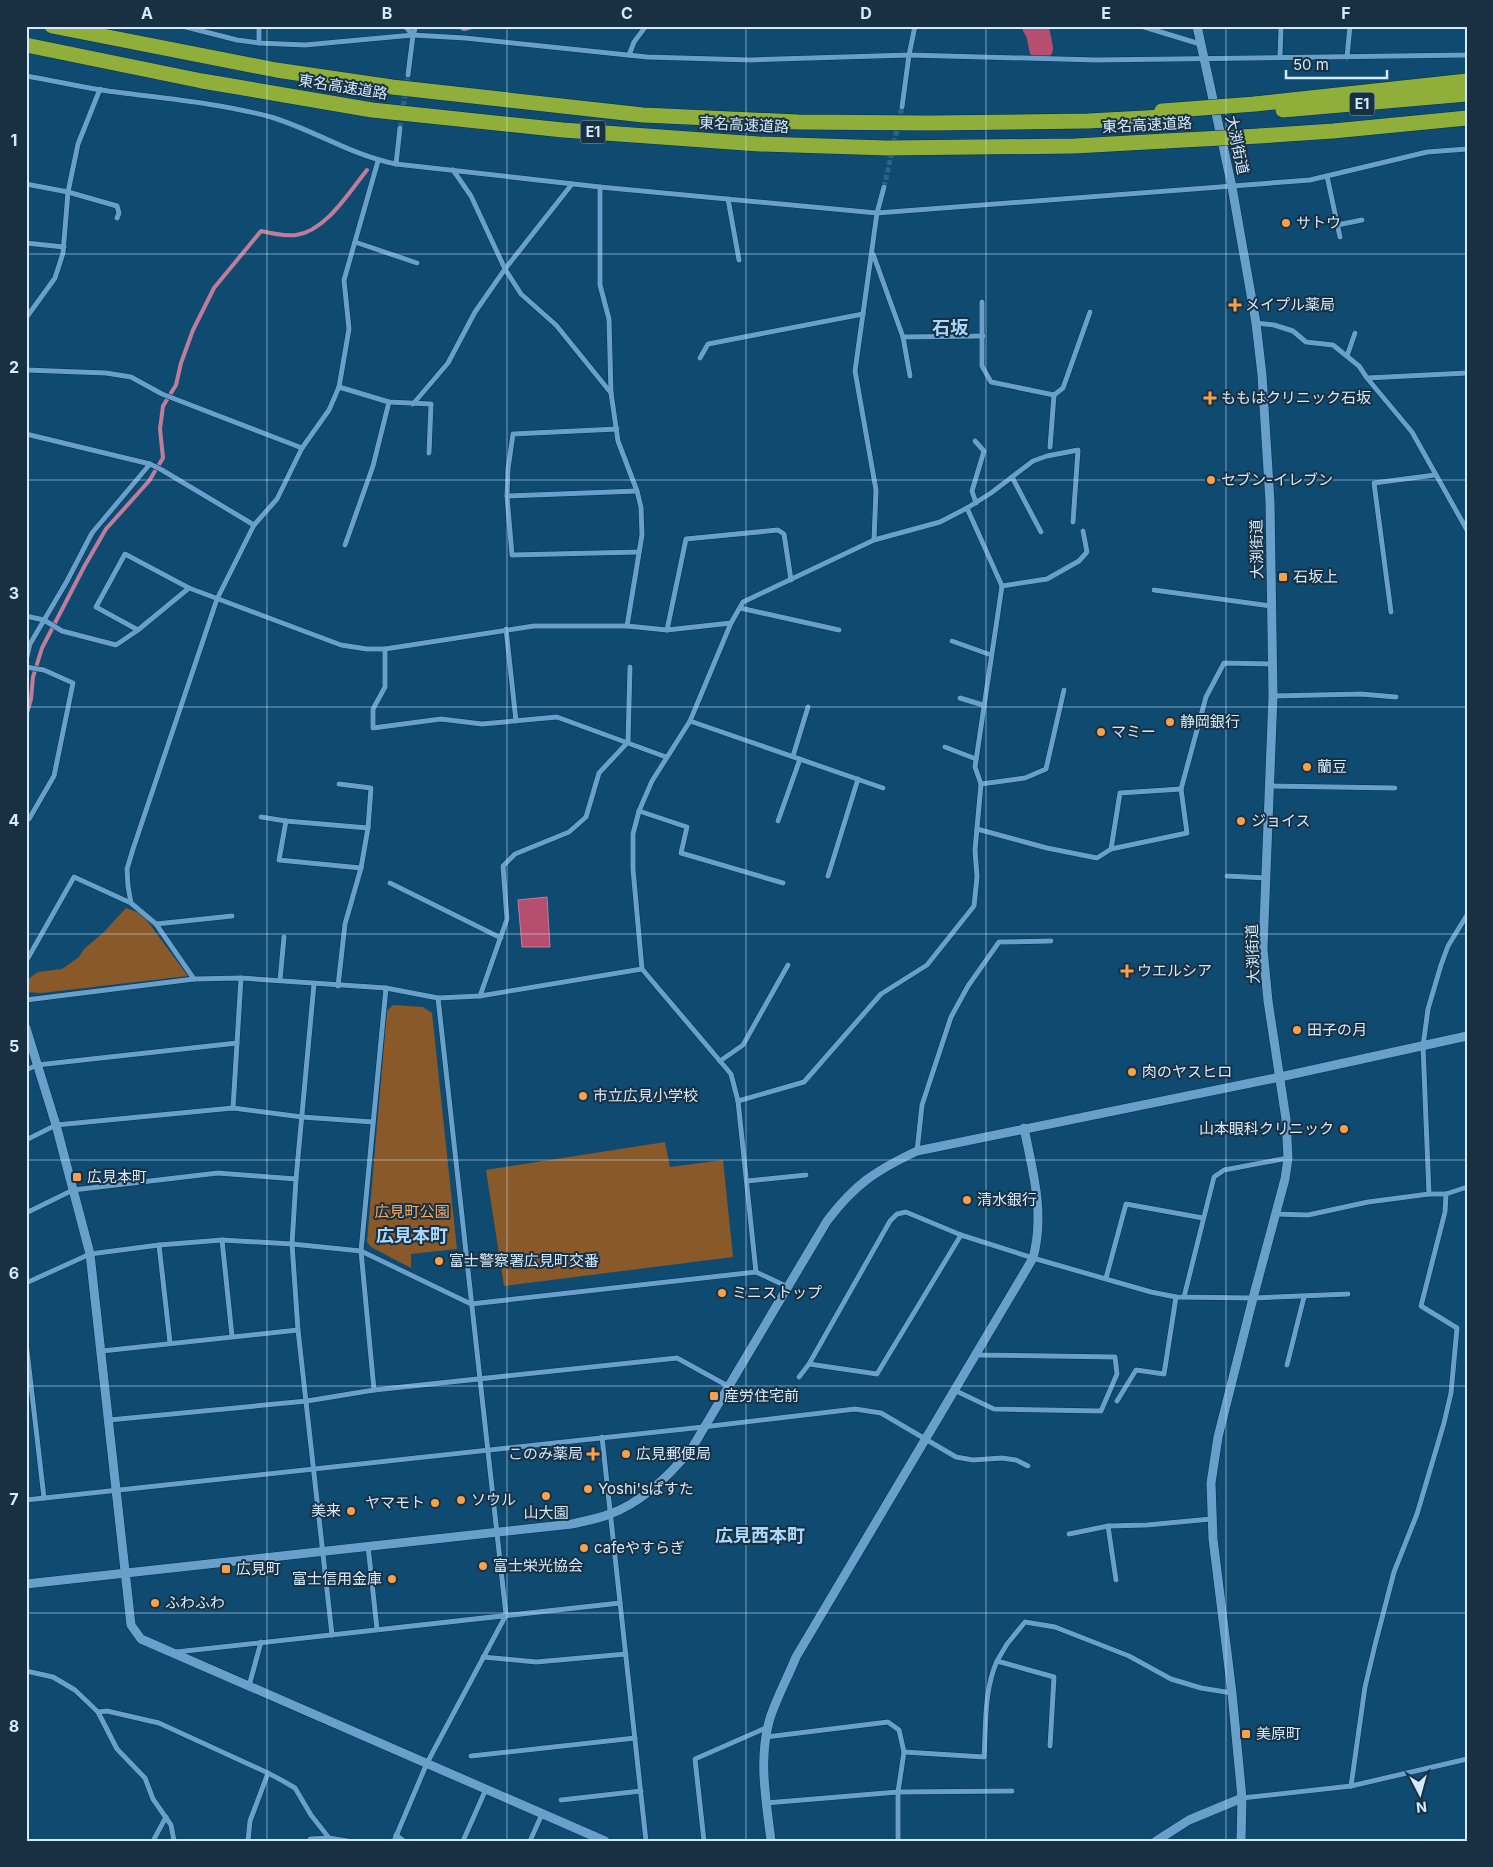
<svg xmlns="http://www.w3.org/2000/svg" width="1493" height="1867" font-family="Inter,'Noto Sans JP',sans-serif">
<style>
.green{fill:#895929}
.water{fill:#b54e6f;stroke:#be7d9a}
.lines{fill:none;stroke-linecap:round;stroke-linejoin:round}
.stream{stroke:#be7d9a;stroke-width:4}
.river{stroke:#b54e6f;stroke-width:24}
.minor-tunnel{stroke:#2d6386;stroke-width:5;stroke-dasharray:5 2.5;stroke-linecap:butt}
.minor-casing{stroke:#02304c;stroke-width:6}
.tertiary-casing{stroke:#02304c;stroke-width:10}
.motorway-casing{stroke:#02304c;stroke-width:16}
.minor{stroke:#68a0cb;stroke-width:5}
.tertiary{stroke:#68a0cb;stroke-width:9}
.motorway{stroke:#90ae3a;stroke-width:15}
.motorway-bridge-casing{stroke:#02304c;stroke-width:16;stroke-linecap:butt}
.motorway-bridge{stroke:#90ae3a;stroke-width:15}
.grid{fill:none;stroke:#d4eafd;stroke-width:1;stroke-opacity:0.55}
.poi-dot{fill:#f8a14a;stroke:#183041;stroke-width:2}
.labels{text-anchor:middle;stroke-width:4;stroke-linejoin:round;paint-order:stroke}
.shield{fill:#183041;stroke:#9cb2c5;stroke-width:1}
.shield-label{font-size:14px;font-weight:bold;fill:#d4eafd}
.street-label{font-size:15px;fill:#d4eafd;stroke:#183041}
.poi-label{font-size:15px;fill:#d4eafd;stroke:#183041;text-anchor:start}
.park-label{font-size:15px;fill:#fdac5f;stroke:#183041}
.quarter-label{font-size:18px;font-weight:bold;fill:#aad7fb;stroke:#183041}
.neatline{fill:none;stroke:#d4eafd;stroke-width:2}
.grid-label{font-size:16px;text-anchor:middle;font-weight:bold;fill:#d4eafd}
</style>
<rect width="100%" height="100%" fill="#0f4b71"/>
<g class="green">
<path d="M126 908 142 914 188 976 41 993 26 992 28 979 38 972 62 969 79 957 84 949 103 933Z"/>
<path d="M393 1005 423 1007 432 1013 457 1249 411 1254V1268L371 1247 367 1242 387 1011Z"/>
<path d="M665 1142 670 1167 723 1160 733 1257 504 1286 486 1170Z"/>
</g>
<path class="water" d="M547 897 550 947H522L518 900Z"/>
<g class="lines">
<g class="stream">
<path d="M458 26 464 29 472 27 508 26"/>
<path d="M26 717 31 699 33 677 42 648 84 567 106 529 149 481 163 458 160 429 163 406 176 385 181 363 193 330 214 288 261 231C273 234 284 236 296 235 326 231 349 192 367 170"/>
</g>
<path class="river" d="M1034 26 1038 33 1041 48"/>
<g class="minor-tunnel">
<path d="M400 128 408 75"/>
<path d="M884 187 902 107"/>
</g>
<g class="minor-casing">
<g id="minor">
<path d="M182 26 237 40 259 43 305 45 413 35 465 38 647 57 750 60 909 55 1096 60 1467 55"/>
<path d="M405 26 413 35 408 75"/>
<path d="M1141 26 1200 44"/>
<path d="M413 35 416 26"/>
<path d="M259 43V26"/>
<path d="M629 55 634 42 646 26"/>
<path d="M1280 57 1281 26"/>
<path d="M1347 57 1350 26"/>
<path d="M26 76C51 80 76 86 101 90 158 98 215 102 271 117 314 130 353 156 396 164L600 187 877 213 1310 180 1427 152 1467 149"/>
<path d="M902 107 909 55 915 26"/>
<path d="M396 164 400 128"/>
<path d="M453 170 471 196 505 269 521 294 556 325 611 393"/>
<path d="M1327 176 1340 237"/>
<path d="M26 184 68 192 117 206 119 213 117 218"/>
<path d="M600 187V285L609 319 611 393 618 441 637 491 641 507 642 535 627 626"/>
<path d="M728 199 739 260"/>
<path d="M1337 225 1362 220"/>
<path d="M355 242 417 263"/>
<path d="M26 243 64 247"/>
<path d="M873 254 903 337 983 336"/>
<path d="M982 302V366L991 382 1054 395 1063 388 1090 312"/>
<path d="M26 318 55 278 63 253 68 192 78 144 100 89"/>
<path d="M1256 323 1274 325 1293 331 1306 342 1333 345 1359 366 1367 378 1412 432 1467 530"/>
<path d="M903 337 910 376"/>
<path d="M1347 356 1355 333"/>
<path d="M700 358 708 344 863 314"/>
<path d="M26 370 106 373 131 377 162 394 302 448"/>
<path d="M1367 378 1467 373"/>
<path d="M339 387 389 402 431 404 429 453"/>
<path d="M413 404 448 363 475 312 505 269 572 184"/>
<path d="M617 429 513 434 508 469 507 496 512 555 639 552"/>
<path d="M26 434 150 464 162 470 254 525"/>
<path d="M975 441 984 451 972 491 976 503"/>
<path d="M1050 447 1054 395"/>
<path d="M1012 477 1041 532"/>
<path d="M507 496 637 491"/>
<path d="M967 508 1002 586 1047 579 1079 561 1087 552 1083 531"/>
<path d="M874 540 876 490 855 371 877 213 884 187"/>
<path d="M345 545 373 466 389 402"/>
<path d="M1154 590 1271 606"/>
<path d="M740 608 839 630"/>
<path d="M1391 612 1374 483 1435 475"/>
<path d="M26 616 44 620 62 631 116 645 138 630 189 588"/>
<path d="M506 629 516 721"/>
<path d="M138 630 96 607 125 554 189 588 341 645 367 649H385L534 626H627L667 630 731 623"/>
<path d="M667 630 686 539 778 530 784 534 791 580"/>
<path d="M952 641 991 655"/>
<path d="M385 649V687L373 709V728L441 719 482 724 557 717 666 757"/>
<path d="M26 661 30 644 67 581 92 533 150 464"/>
<path d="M26 667 44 670 73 683 54 776 29 819"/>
<path d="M1273 696 1361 694 1396 697"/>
<path d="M960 698 983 705"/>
<path d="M690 721 883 788"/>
<path d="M945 747 976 759"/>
<path d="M793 756 808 707"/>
<path d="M981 784 1025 778 1046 769 1064 690"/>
<path d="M1270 786 1395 788"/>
<path d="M639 811 687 827 681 853 783 883"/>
<path d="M261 817 286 821 368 828"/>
<path d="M286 821 279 860 361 868"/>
<path d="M778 821 800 759"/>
<path d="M977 829 1047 848 1097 858 1111 849 1187 833 1181 789 1206 697 1224 663 1273 664"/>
<path d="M1111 849 1120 793 1181 789"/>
<path d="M828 876 858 779"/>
<path d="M1227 876 1266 878"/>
<path d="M390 883 501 938"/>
<path d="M156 924 232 916"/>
<path d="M28 958 74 877 131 903"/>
<path d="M194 979 156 924 131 903 128 886 127 869 133 849 217 599 254 525 277 499 302 448 329 410 339 387 349 329 344 280 378 161"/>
<path d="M280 980 284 937"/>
<path d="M314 984 296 1179 292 1244 298 1330 332 1635"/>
<path d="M338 986 345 924 361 868 368 828 371 788 339 784"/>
<path d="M480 996 507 919 503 866 515 854 569 832 586 817 599 773 628 742 630 667"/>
<path d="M26 1000 194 979 241 978 386 988 438 998 480 996 642 969"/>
<path d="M720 1061 743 1045 788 965"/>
<path d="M26 1070 37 1065 237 1043"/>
<path d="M738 1101 804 1082 881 994 927 965 974 906 977 877 975 850 981 784 975 767 1002 586"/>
<path d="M233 1108 241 978"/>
<path d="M26 1140 56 1125 233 1108 302 1117 373 1122"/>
<path d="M917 1151 922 1105 951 1017 968 986 999 942 1051 941"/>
<path d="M747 1181 806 1175"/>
<path d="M1429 1194 1423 1046 1428 1009 1441 965 1448 946 1467 915"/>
<path d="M26 1213 73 1190 218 1173 296 1179"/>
<path d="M1275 1214 1308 1215 1368 1202 1429 1194H1446L1467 1187"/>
<path d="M222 1240 232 1336"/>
<path d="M159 1245 170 1343"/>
<path d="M756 1272 738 1101 731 1074 642 969 633 869V834L639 811 652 781 690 721 731 623 743 602 874 540 940 522 967 508 991 493 1033 461 1047 456 1078 450 1073 522"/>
<path d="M1106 1278 1126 1204 1203 1218"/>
<path d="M26 1283 90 1254 159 1245 222 1240 292 1244 361 1251 471 1304 756 1272 788 1287"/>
<path d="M1184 1297 1214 1177 1224 1170 1288 1158"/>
<path d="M26 1342 44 1498"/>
<path d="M102 1351 298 1330"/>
<path d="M809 1364 877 1374 961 1235"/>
<path d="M1287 1365 1304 1297"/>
<path d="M799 1377 809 1364 890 1221 897 1214 906 1212 961 1235 1033 1258 1151 1292 1176 1297 1253 1298 1348 1294"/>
<path d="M374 1390 361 1251 386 988"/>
<path d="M954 1390 994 1409 1101 1411 1117 1374 1115 1357 975 1355"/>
<path d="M1117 1401 1136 1370 1164 1374 1176 1297"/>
<path d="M109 1420 307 1401 374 1390 677 1358 728 1386"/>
<path d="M602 1437 646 1841"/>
<path d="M26 1500 703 1427 855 1409 881 1413 956 1457 973 1460 1002 1458 1016 1460 1028 1466"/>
<path d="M1108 1526 1116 1580"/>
<path d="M1069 1534 1108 1526 1147 1525 1211 1519"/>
<path d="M368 1546 377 1629"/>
<path d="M176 1652 620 1603"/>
<path d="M483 1657 536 1662 626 1654"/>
<path d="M997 1661 1007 1644 1025 1622 1055 1627 1129 1656 1171 1679 1201 1688 1232 1693"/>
<path d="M26 1671 53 1677 75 1690 98 1712 117 1749 145 1778 153 1799 171 1825 174 1841"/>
<path d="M249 1686 261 1642"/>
<path d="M98 1712 107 1711 159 1723 268 1773 283 1781 295 1788 311 1815 329 1838"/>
<path d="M766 1737 888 1722 899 1730 904 1752 898 1792V1841"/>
<path d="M904 1752 984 1757C986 1725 984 1690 997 1661L1054 1677 1050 1746"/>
<path d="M471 1756 635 1738"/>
<path d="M1351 1786 1365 1687 1375 1645 1394 1572 1417 1514 1444 1423 1451 1393 1457 1328 1421 1306 1445 1212 1446 1194"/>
<path d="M1242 1798 1351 1786 1467 1759"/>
<path d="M561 1800 641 1791"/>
<path d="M766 1803 898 1792 1012 1791"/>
<path d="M396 1835 404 1841"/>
<path d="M153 1841 166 1817"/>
<path d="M248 1841 250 1821 268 1773"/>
<path d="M310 1841V1839L329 1838 347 1841"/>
<path d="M394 1841 427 1763 506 1615 438 998"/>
<path d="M463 1841 486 1789"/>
<path d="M530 1841 542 1814"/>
<path d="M704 1841 695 1759 768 1727"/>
</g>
</g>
<g class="tertiary-casing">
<g id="tertiary">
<path d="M1197 26 1232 187 1256 323 1262 375 1270 502 1273 696 1263 949 1268 1001 1286 1119 1288 1158 1285 1179 1253 1298 1218 1437 1211 1483 1213 1539 1232 1693 1242 1798 1241 1841"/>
<path d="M26 1028 56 1125 90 1254 131 1625 141 1639 605 1841"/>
<path d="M26 1584 572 1524C584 1521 598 1519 610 1514 643 1502 670 1475 692 1448L827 1221C855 1184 875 1171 917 1151L1280 1077 1467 1036"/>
<path d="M771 1841C766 1799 758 1759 770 1718 777 1697 788 1677 796 1657L1033 1258C1045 1213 1033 1173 1024 1128"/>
<path d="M1156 1841 1189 1820 1242 1798"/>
</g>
</g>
<g class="motorway-casing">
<g id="motorway">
<path d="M52 26 276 70 392 87 643 115 798 122 930 123 1088 121 1163 117"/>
<path d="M26 45 202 81 372 110 563 130 759 144 887 148 1075 146 1165 141"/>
<path d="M1255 104 1467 81"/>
<path d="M1283 110 1467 94"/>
<path d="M1259 136 1333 131 1467 118"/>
</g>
</g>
<use href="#minor" class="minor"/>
<use href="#tertiary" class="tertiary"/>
<use href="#motorway" class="motorway"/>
<g class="motorway-bridge-casing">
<g id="motorway-bridge">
<path d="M1162 111 1255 104"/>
<path d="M1165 141 1259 136"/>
</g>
</g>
<use href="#motorway-bridge" class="motorway-bridge"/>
</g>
<path class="grid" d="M267 26V1841M507 26V1841M746 26V1841M986 26V1841M1226 26V1841M26 254H1467M26 480H1467M26 707H1467M26 934H1467M26 1160H1467M26 1386H1467M26 1613H1467"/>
<g class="poi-dot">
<circle cx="1286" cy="223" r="5"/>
<path d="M1232.5 297.5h5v5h5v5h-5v5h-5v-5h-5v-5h5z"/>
<path d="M1207.5 390.5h5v5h5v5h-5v5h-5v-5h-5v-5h5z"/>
<circle cx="1211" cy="480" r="5"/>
<rect x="1278" y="572" width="10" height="10" rx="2.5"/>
<circle cx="1170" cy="722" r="5"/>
<circle cx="1101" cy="732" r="5"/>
<circle cx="1307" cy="767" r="5"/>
<circle cx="1241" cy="821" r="5"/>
<path d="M1124.5 963.5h5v5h5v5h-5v5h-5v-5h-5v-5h5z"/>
<circle cx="1297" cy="1030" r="5"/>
<circle cx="1132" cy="1072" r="5"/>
<circle cx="583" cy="1096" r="5"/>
<circle cx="1344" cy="1129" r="5"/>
<rect x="72" y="1172" width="10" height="10" rx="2.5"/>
<circle cx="967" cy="1200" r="5"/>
<circle cx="439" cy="1261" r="5"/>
<circle cx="722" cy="1293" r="5"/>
<rect x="709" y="1391" width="10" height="10" rx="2.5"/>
<path d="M590.5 1446.5h5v5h5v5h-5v5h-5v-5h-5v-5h5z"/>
<circle cx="626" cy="1454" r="5"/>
<circle cx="588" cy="1489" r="5"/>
<circle cx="546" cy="1496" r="5"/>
<circle cx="461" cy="1500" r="5"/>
<circle cx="435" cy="1503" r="5"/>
<circle cx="351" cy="1511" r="5"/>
<circle cx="584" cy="1548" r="5"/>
<circle cx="483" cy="1566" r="5"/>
<rect x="221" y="1564" width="10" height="10" rx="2.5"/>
<circle cx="392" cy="1579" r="5"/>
<circle cx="155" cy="1603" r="5"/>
<rect x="1241" y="1729" width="10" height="10" rx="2.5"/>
</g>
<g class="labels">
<g class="shield">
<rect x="1349.5" y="92.5" width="25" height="23" rx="4"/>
<rect x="580.5" y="120.5" width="25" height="23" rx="4"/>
</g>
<g class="shield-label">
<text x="1362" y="109">E1</text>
<text x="593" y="137">E1</text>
</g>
<g class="street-label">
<text transform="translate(343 87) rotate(9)" y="5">東名高速道路</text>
<text transform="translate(744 125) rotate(3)" y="5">東名高速道路</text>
<text transform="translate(1147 125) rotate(-3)" y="5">東名高速道路</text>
<text transform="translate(1237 145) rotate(78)" y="5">大渕街道</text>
<text transform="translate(1257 549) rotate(-91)" y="5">大渕街道</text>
<text transform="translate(1253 954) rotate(-92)" y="5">大渕街道</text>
</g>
<g class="poi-label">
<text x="1296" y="228">サトウ</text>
<text x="1245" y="310">メイプル薬局</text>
<text x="1221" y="403">ももはクリニック石坂</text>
<text x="1221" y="485">セブン-イレブン</text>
<text x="1293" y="582">石坂上</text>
<text x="1180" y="727">静岡銀行</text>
<text x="1111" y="737">マミー</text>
<text x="1317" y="772">蘭豆</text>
<text x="1251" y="826">ジョイス</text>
<text x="1137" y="976">ウエルシア</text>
<text x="1307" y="1035">田子の月</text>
<text x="1142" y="1077">肉のヤスヒロ</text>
<text x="593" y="1101">市立広見小学校</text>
<text x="1334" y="1134" text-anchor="end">山本眼科クリニック</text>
<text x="87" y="1182">広見本町</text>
<text x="977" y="1205">清水銀行</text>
<text x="449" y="1266">富士警察署広見町交番</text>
<text x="732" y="1298">ミニストップ</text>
<text x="724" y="1401">産労住宅前</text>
<text x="583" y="1459" text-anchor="end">このみ薬局</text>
<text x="636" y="1459">広見郵便局</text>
<text x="598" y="1494">Yoshi'sぱすた</text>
<text x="471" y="1505">ソウル</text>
<text x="425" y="1508" text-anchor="end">ヤマモト</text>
<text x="341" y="1516" text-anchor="end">美来</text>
<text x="546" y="1518" text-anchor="middle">山大園</text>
<text x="594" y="1553">cafeやすらぎ</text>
<text x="493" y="1571">富士栄光協会</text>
<text x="236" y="1574">広見町</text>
<text x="382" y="1584" text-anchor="end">富士信用金庫</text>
<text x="165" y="1608">ふわふわ</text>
<text x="1256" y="1739">美原町</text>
</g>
<g class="park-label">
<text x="412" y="1217">広見町公園</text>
</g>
<g class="quarter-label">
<text x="950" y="334">石坂</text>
<text x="412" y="1242">広見本町</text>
<text x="760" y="1542">広見西本町</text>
</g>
</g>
<rect width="1493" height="1867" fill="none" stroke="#183041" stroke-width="55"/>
<g transform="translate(1420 1794) rotate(174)" stroke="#183041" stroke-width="4" paint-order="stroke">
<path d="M0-4L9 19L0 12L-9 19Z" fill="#d4eafd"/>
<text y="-8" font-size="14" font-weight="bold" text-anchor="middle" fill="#d4eafd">N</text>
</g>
<path d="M1286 70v8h101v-8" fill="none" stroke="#d4eafd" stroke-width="2.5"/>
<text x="1293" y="70" font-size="15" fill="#d4eafd" stroke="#183041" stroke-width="4" paint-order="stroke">50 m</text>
<rect x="28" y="28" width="1438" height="1812" class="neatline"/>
<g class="grid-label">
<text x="147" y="19">A</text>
<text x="387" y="19">B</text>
<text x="627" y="19">C</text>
<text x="866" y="19">D</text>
<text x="1106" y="19">E</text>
<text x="1346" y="19">F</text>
<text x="14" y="146">1</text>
<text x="14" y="373">2</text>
<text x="14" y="599">3</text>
<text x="14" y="826">4</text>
<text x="14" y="1052">5</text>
<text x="14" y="1279">6</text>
<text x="14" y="1505">7</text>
<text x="14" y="1732">8</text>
</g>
</svg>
